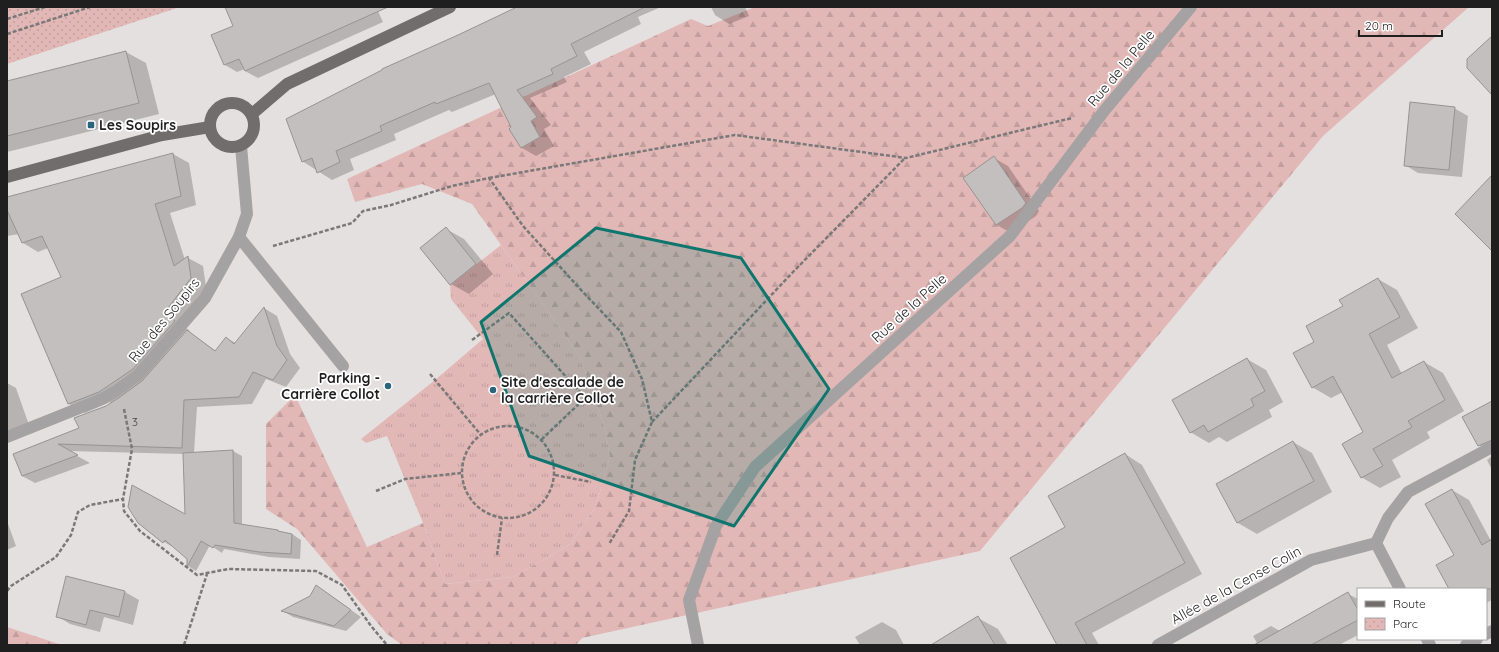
<svg xmlns="http://www.w3.org/2000/svg" width="1499" height="652" font-family="Quicksand,sans-serif">
<style>
.grass{fill:url(#grass-tufts)}
.forest{fill:url(#forest-firs)}
.park{fill:url(#park-dots)}
.shadow{fill:#0003}
.building{fill:#c4bfbf;stroke:#989393}
.lines{fill:none;stroke-linecap:round;stroke-linejoin:round}
.path{stroke:#7a7878;stroke-width:2.5;stroke-dasharray:4 2;stroke-linecap:butt}
.minor{stroke:#a4a2a2;stroke-width:12}
.major{stroke:#716d6d;stroke-width:12}
.marked{fill:#0f766e;fill-opacity:0.2;stroke:#0f766e;stroke-width:3;stroke-linejoin:round}
.poi-dot{fill:#2a647d;stroke:#fff;stroke-width:1.5}
.labels{text-anchor:middle;stroke-width:3.5;stroke-linejoin:round;paint-order:stroke}
.number-label{font-size:12px;fill:#494747}
.street-label{font-size:14px;fill:#201f1f;stroke:#fff}
.poi-label{font-size:14px;font-weight:bold;fill:#201f1f;stroke:#fff;text-anchor:start}
</style>
<defs>
<pattern id="grass-tufts" width="24" height="20" patternUnits="userSpaceOnUse"><rect width="24" height="20" fill="#e2b8b7"/><path d="M3 7l-1-3M5 7V3M7 7l1-3M15 17l-1-3M17 17v-4M19 17l1-3" fill="none" stroke="#c29e9d"/></pattern>
<pattern id="forest-firs" width="22" height="20" patternUnits="userSpaceOnUse"><rect width="22" height="20" fill="#e2b8b7"/><path d="M5 1l3.5 6h-7zM16 11l3.5 6h-7z" fill="#c29e9d"/></pattern>
<pattern id="park-dots" width="8" height="8" patternUnits="userSpaceOnUse"><rect width="8" height="8" fill="#e2b8b7"/><path d="M2 2h.1M6 6h.1" fill="none" stroke="#c29e9d" stroke-width="1.8" stroke-linecap="round"/></pattern>
</defs>
<rect width="100%" height="100%" fill="#e5e0e0"/>
<path class="grass" d="M501 245 579 355 604 425 610 456 596 506 571 544 513 577 445 584 423 523 387 436 366 443 361 439 435 380 483 339 451 299 450 285Z"/>
<g class="forest">
<path d="M755 7H1469L1323 136 980 551 582 638 576 645H402L387 634 297 529 266 509V424L295 395 367 547 423 523 445 584 513 577 571 544 596 506 610 456 604 425 579 355 472 204 422 184 355 202 347 179 691 19 708 26Z"/>
<path d="M7 627 62 645H7Z"/>
</g>
<path class="park" d="M7 7H180L7 64Z"/>
<g class="shadow">
<path d="M240 7H380L377 9 383 22 258 78 245 71V69L237 72 225 65 212 36 234 27Z"/>
<path d="M520 7H661L638 17 641 24 584 52 591 64 564 77 567 82 530 98 551 125 544 129 554 146 536 156 522 148 510 129 512 128 496 94 452 112 449 110 394 134 396 140 350 159 354 170 332 180 302 161Z"/>
<path d="M711 7H745L749 16 729 24 715 15Z"/>
<path d="M126 52 146 63 159 114 7 152V82Z"/>
<path d="M1454 108 1468 116 1462 177 1418 173 1405 165Z"/>
<path d="M173 154 189 163 196 205 170 213 185 260 188 258 203 266 206 287 179 322 190 331 189 332 216 351 226 338 236 343 264 308 277 316 290 354 300 368 286 387 266 379 252 404 197 407 194 453 233 451 242 456V526L292 534 301 540 300 559 269 557 224 549 222 553 210 545 196 571 188 566V558L174 546 173 547 164 542 139 522 186 516 184 454 68 451 90 463 35 483 22 476 14 455 80 429 111 404 110 402 85 413 69 404 22 295 62 278 48 248 38 252 23 243 19 234 7 236V199Z"/>
<path d="M994 158 1008 166 1039 211 1036 216 1011 233 997 225 965 178Z"/>
<path d="M446 229 464 239 493 274 469 294 451 284Z"/>
<path d="M1378 279 1397 290 1418 328 1387 345 1402 374 1424 362 1443 373 1464 411 1427 432 1430 438 1392 460 1401 477 1380 488 1361 477 1365 432 1343 392 1331 398 1312 387 1315 342 1344 307Z"/>
<path d="M1247 359 1266 370 1283 402 1269 410 1272 417 1227 442 1219 437 1209 443 1190 432Z"/>
<path d="M7 383 16 388 29 425 7 433Z"/>
<path d="M1492 402V453L1479 445Z"/>
<path d="M1293 442 1312 453 1332 492 1257 534 1238 523 1217 484Z"/>
<path d="M1125 454 1142 465 1202 574 1092 633 1099 645H1058L1067 528Z"/>
<path d="M1492 456V470L1487 460Z"/>
<path d="M1452 490 1469 500 1491 541 1492 540V600L1486 603V589H1450L1455 556Z"/>
<path d="M7 521 16 546 7 550Z"/>
<path d="M317 586 327 593 361 617 346 631 293 617 283 611 311 597Z"/>
<path d="M125 592 139 600 133 625 104 617 100 632 70 624 57 616Z"/>
<path d="M1348 594 1358 599V635L1339 645H1253L1257 643 1253 636 1271 626 1280 631Z"/>
<path d="M978 618 998 629 1008 645H957Z"/>
<path d="M882 622 896 630 904 645H860L855 637Z"/>
</g>
<g class="building">
<path d="M225 7H388L245 71 239 59 224 65 211 35 233 26Z"/>
<path d="M517 7H645L571 44 577 56 551 69 553 74 517 90 537 117 531 121 540 137 521 148 509 129 511 127 489 83 436 104 435 102 380 126 382 131 336 151 340 162 317 173 312 158 302 162 286 119 382 70V69L458 35Z"/>
<path d="M1492 36V95L1467 68V59Z"/>
<path d="M126 51 139 103 7 136V81Z"/>
<path d="M1410 102 1455 107 1449 170 1404 166Z"/>
<path d="M173 153 181 196 155 204 174 266 188 256 191 278 164 313 175 321 133 369 99 392 68 404 21 294 61 277 42 236 22 243 7 210V197Z"/>
<path d="M994 156 1026 203 1022 208 996 225 963 178Z"/>
<path d="M1492 175V251L1455 214Z"/>
<path d="M446 227 476 264 450 285 420 248Z"/>
<path d="M1378 278 1400 317 1369 334 1392 378 1424 361 1445 400 1408 421 1412 427 1373 449 1383 466 1361 478 1342 444 1363 432 1333 376 1312 388 1293 353 1314 342 1306 326 1343 306 1339 300Z"/>
<path d="M264 307 277 346 287 360 273 380 253 372 239 397 184 400 182 448 58 444 78 455 22 476 13 454 79 428 74 418 106 406 120 397 142 381 187 330 215 351 226 337 234 344Z"/>
<path d="M1247 358 1265 391 1251 399 1254 406 1208 432 1204 425 1190 433 1172 400Z"/>
<path d="M1492 401V440L1478 446 1462 417Z"/>
<path d="M1293 441 1314 481 1237 523 1216 484Z"/>
<path d="M233 450 234 523 278 530V531L292 534 291 554 259 552 215 545 213 548 201 541 187 567V559L165 540 163 543 138 523 128 507 132 485 185 514 183 453Z"/>
<path d="M1125 453 1185 563 1075 623 1087 645H1057L1010 558 1065 527 1048 496Z"/>
<path d="M1452 489 1482 545 1492 539V589H1449L1436 565 1454 555 1425 504Z"/>
<path d="M66 576 125 591 119 617 90 610 86 625 56 617Z"/>
<path d="M316 585 351 610 334 626 281 611 310 596Z"/>
<path d="M1348 592 1358 610V620L1311 645H1254Z"/>
<path d="M978 616 995 645H931Z"/>
</g>
<g class="lines">
<g class="path">
<path d="M7 19 45 7"/>
<path d="M7 34 90 7"/>
<path d="M489 178 735 135 906 158 1072 118"/>
<path d="M273 246 352 223 363 211 391 205 452 186 489 178 523 226 582 291 621 332 642 379 652 422 635 460 629 511 609 544"/>
<path d="M472 340 509 313 585 398 541 440"/>
<path d="M430 374 481 435"/>
<path d="M124 409 132 449 123 499 124 511 140 531 197 575 228 569 316 571 342 585 371 626 387 645"/>
<path d="M652 422 793 272 905 158"/>
<circle cx="508" cy="472" r="46"/>
<path d="M555 475 591 482"/>
<path d="M376 491 405 479 461 473"/>
<path d="M497 555 502 518"/>
<path d="M7 591 11 586 56 557 71 535 78 512 90 505 123 499"/>
<path d="M184 645 207 574"/>
</g>
<g class="minor">
<path d="M239 237 343 366"/>
<path d="M7 437 102 399 116 391 138 375 205 298 239 237 247 214 241 146"/>
<path d="M1376 543 1400 589"/>
<path d="M1486 634 1492 631"/>
<path d="M1427 639 1430 645"/>
<path d="M698 645 689 600 716 526 755 467 1010 236 1104 111 1191 7"/>
<path d="M1158 645 1311 560 1376 543 1388 518 1408 492 1492 447"/>
<path d="M1466 645 1477 639"/>
</g>
<g class="major">
<circle cx="232" cy="125" r="22"/>
<path d="M252 114 287 84 450 7"/>
<path d="M7 177 162 135 210 127"/>
</g>
</g>
<path class="marked" d="M596 228 741 258 829 389 734 526 529 456 481 322Z"/>
<g class="poi-dot">
<rect x="87" y="121" width="8" height="8" rx="2"/>
<circle cx="388" cy="386" r="4"/>
<circle cx="493" cy="390" r="4"/>
</g>
<g class="labels">
<g class="number-label">
<text x="135" y="426">3</text>
</g>
<g class="street-label">
<text transform="translate(1121 68) rotate(-50)" y="5">Rue de la Pelle</text>
<text transform="translate(909 308) rotate(-42)" y="5">Rue de la Pelle</text>
<text transform="translate(164 320) rotate(-51)" y="5">Rue des Soupirs</text>
<text transform="translate(1236 585) rotate(-29)" y="5">Allée de la Cense Colin</text>
</g>
<g class="poi-label">
<text x="99" y="130">Les Soupirs</text>
<text x="380" y="383" text-anchor="end">Parking -<tspan x="380" dy="16">Carrière Collot</tspan></text>
<text x="501" y="387">Site d'escalade de<tspan x="501" dy="16">la carrière Collot</tspan></text>
</g>
</g>
<rect width="1499" height="652" fill="none" stroke="#201f1f" stroke-width="16"/>
<rect x="1357" y="588" width="130" height="52" fill="#ffffff" stroke="#a6a5a5"/>
<rect x="1365" y="601" width="20" height="6" fill="#716d6d" stroke="#a6a5a5"/>
<text x="1393" y="608" font-size="12" fill="#201f1f">Route</text>
<rect x="1365" y="618" width="20" height="12" fill="url(#park-dots)" stroke="#a6a5a5"/>
<text x="1393" y="628" font-size="12" fill="#201f1f">Parc</text>
<path d="M1359 30v6h83v-6" fill="none" stroke="#201f1f" stroke-width="2"/>
<text x="1365" y="30" font-size="12" fill="#201f1f" stroke="#ffffff" stroke-width="3" paint-order="stroke">20 m</text>
</svg>
